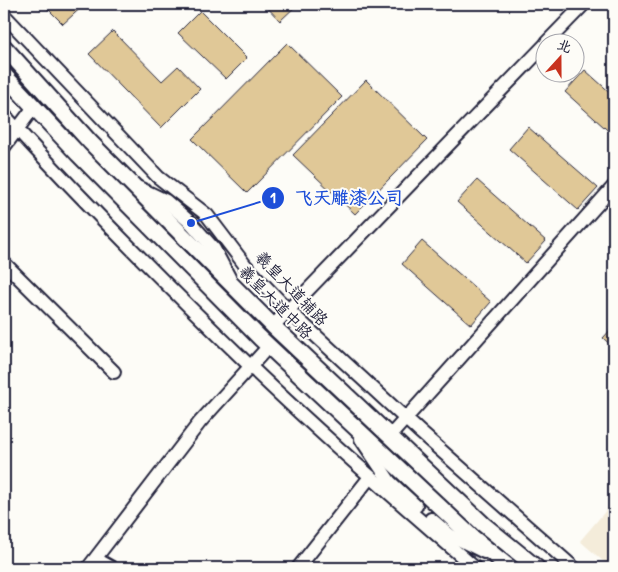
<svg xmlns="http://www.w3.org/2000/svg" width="618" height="572" font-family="'Patrick Hand','LXGW WenKai TC',sans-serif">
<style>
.built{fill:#f4ecda}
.building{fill:#e0c897;stroke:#22223b}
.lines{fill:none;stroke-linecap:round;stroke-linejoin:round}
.minor-casing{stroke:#22223b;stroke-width:16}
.major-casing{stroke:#22223b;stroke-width:19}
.minor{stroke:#fdfcf7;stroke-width:12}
.major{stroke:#fdfcf7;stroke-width:15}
.labels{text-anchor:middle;stroke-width:4;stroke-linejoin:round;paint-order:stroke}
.street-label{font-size:16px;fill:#22223b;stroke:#fdfcf7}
.leader{fill:none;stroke:#1d4ed8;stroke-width:2}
.callout-dot{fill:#1d4ed8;stroke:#fdfcf7;stroke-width:2}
.mark-label{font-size:15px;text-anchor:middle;font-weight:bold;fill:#fff}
.callout-label{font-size:18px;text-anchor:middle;font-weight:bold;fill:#1d4ed8;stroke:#fdfcf7;stroke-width:4;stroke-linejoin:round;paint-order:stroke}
</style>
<rect width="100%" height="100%" fill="#fdfcf7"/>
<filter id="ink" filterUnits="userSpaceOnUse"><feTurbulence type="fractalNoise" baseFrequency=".02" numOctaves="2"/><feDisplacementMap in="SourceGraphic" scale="10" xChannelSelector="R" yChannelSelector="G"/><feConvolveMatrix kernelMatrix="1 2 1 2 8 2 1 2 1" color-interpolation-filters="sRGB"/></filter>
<g filter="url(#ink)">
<path class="built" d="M614 501V568H611L580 541Z"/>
<g class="building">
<path d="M43 4H85L63 24Z"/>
<path d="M264 4H298L280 21Z"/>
<path d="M200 11 247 58 226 79 178 33Z"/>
<path d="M113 31 162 81 178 66 200 89 161 128 89 54Z"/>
<path d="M287 43 342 97 247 193 192 139Z"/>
<path d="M585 70 614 96V136L565 92Z"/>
<path d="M366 80 427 140 355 214 293 155Z"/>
<path d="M528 127 598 188 578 210 509 149Z"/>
<path d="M477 180 546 241 526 263 457 202Z"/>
<path d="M422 241 491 302 471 325 402 264Z"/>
<path d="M614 326V348L603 338Z"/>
</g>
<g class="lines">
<g class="minor-casing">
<g id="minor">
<path d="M4 15 158 177 207 215 245 265 288 310 419 431 574 568"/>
<path d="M547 42 584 4"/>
<path d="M4 115C83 201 166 285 250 366 323 436 399 502 475 568"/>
<path d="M4 147 34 107"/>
<path d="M139 188 166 201 191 223 214 249 230 279"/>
<path d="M4 263 114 372"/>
<path d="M273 326 546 44"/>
<path d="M390 436 614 186"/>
<path d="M361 439 390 482 416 506"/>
<path d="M431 519 450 535 484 552"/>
<path d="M96 559 112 568"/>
<path d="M88 568 200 422 268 347"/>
<path d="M298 568 370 477"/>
</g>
</g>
<g class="major-casing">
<g id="major">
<path d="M4 47 90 142 273 326 483 524 537 568"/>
<path d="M4 75 78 154 260 338 472 537 510 568"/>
</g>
</g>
<use href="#minor" class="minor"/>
<use href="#major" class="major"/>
</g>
</g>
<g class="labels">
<g class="street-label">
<text transform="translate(292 288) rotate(46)" y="6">羲皇大道辅路</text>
<text transform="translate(276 302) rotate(45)" y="6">羲皇大道中路</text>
</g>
</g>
<path class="leader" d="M191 223L273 198"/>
<g class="callout-dot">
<circle cx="191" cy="223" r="5"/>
<circle cx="273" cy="198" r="12"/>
</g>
<g class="mark-label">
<text x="273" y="203">1</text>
</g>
<g class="callout-label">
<text x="349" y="204">飞天雕漆公司</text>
</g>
<rect width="618" height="572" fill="none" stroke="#fdfcf7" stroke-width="20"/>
<rect x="10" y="10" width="598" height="552" fill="none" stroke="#22223b" stroke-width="2" filter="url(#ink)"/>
<g transform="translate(560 58) rotate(21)"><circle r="24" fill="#fdfcf7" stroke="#a5a5ac"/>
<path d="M0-4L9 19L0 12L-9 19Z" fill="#c8321e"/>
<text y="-8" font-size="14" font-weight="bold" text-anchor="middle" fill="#22223b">北</text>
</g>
</svg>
